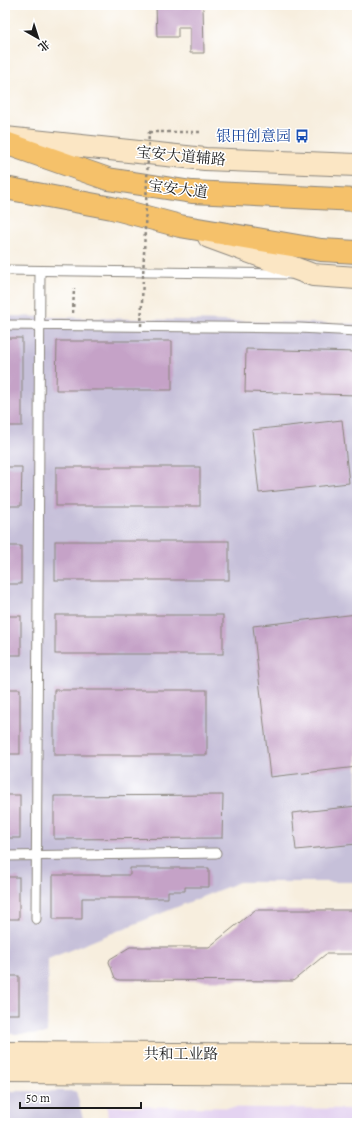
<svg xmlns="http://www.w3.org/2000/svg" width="362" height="1128" font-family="Alegreya,'Noto Serif SC',serif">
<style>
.built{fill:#e4d3f1}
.industrial{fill:#c6c0d9}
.building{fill:#c5a2c7}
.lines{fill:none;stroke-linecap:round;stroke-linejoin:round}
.lane-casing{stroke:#8a857d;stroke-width:11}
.secondary-casing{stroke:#8a857d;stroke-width:24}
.primary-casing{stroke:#8a857d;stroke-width:24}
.path{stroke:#8a857d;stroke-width:2.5;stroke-dasharray:3 3;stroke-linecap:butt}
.lane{stroke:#fff;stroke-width:9}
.secondary{stroke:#fbe6c4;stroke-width:22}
.primary{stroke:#f5c16b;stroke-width:22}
.path-bridge{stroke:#8a857d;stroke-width:2.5;stroke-dasharray:3 3;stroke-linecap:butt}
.labels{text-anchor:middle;stroke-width:3;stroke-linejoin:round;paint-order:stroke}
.transit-label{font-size:15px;fill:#164399;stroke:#fff;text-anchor:end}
.street-label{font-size:15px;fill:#1c1c1c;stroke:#fff}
</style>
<rect width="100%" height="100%" fill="#fff"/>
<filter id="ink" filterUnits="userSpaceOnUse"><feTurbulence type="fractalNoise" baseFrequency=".025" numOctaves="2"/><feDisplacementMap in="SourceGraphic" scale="8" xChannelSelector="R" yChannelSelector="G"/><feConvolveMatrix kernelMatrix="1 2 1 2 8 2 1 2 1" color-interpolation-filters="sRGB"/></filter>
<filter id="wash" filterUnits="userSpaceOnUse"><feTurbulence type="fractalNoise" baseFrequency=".012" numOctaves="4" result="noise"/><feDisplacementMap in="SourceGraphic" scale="16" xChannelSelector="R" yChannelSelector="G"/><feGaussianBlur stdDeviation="0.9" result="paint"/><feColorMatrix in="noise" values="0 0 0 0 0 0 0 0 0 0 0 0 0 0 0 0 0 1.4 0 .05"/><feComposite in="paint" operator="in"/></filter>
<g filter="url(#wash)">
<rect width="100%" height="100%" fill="#f7eede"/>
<path class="built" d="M107 1106 357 1109V1123H108Z"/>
<g class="industrial">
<path d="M5 316 357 324V882H239L48 959 47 1034H5Z"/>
<path d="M5 1091H76L84 1123H5Z"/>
</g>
<g id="blocks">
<g class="building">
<path d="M156 5H203L204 53H190V27H178V37H157Z"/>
<rect x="5" y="338" width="17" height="88"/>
<path d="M57 341H172V390H56Z"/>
<path d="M246 349 357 352V395L245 392Z"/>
<path d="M342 420 349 483 259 493 252 430Z"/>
<path d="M5 467H22L21 506H5Z"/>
<rect x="56" y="467" width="144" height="39"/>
<rect x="55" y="541" width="174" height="39"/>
<rect x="5" y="546" width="16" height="38"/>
<path d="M357 614V767L270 777 253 626Z"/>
<rect x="55" y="615" width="168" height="39"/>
<rect x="5" y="616" width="16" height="39"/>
<rect x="5" y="689" width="15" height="65"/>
<rect x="54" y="690" width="153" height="65"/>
<rect x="5" y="795" width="15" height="43"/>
<path d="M223 795 222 838 54 839V796Z"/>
<path d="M357 806V844L296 850 292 813Z"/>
<path d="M130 868H209V887H185V891H168V898H82V919H53V875H130Z"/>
<rect x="5" y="877" width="14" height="42"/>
<path d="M255 910H357V954H326L293 981 119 980 115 978 109 962 110 959 130 947H209Z"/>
<rect x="5" y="976" width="14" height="38"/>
</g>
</g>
</g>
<g filter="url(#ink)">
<use href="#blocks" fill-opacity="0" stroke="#8a857d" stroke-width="1"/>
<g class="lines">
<g class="lane-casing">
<g id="lane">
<path d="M5 270 290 274"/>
<path d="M5 325 299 328 357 331"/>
<path d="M5 856 216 853"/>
<path d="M36 919 40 271"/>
</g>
</g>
<g class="secondary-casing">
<g id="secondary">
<path d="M5 138 205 159 357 165"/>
<path d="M209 237 313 275 357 278"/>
<path d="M5 1053 357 1055"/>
<path d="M5 1072 357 1074"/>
</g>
</g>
<g class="primary-casing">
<g id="primary">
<path d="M5 143 108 179 192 192 357 200"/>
<path d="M5 188 112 208 180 226 321 250 357 252"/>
</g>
</g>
<g class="path">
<path d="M149 132H201"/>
<path d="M73 313 74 288"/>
</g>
<use href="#lane" class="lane"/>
<use href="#secondary" class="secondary"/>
<use href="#primary" class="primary"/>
<path class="path-bridge" d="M141 326 149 132"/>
</g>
</g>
<defs>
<g id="bus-bare" transform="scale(1.08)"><path d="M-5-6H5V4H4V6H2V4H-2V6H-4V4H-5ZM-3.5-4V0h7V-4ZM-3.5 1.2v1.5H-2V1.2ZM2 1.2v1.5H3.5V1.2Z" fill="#1a4fb4" stroke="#fff" stroke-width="2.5" paint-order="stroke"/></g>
</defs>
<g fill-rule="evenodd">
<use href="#bus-bare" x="302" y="136"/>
</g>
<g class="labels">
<g class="transit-label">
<text x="291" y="141">银田创意园</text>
</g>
<g class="street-label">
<text transform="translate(181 156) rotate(5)" y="5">宝安大道辅路</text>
<text transform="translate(178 189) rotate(7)" y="5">宝安大道</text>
<text x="181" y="1059">共和工业路</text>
</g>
</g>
<rect width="362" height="1128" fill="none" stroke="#fff" stroke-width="20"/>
<g transform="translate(38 38) rotate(141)" stroke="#ffffff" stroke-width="3" paint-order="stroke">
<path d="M0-3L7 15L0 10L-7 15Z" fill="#1c1c1c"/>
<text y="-6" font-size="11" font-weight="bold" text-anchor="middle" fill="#1c1c1c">北</text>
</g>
<path d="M20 1102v6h121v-6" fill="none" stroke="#1c1c1c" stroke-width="2"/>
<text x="26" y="1102" font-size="12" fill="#1c1c1c" stroke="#ffffff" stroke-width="3" paint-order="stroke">50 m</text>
</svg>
